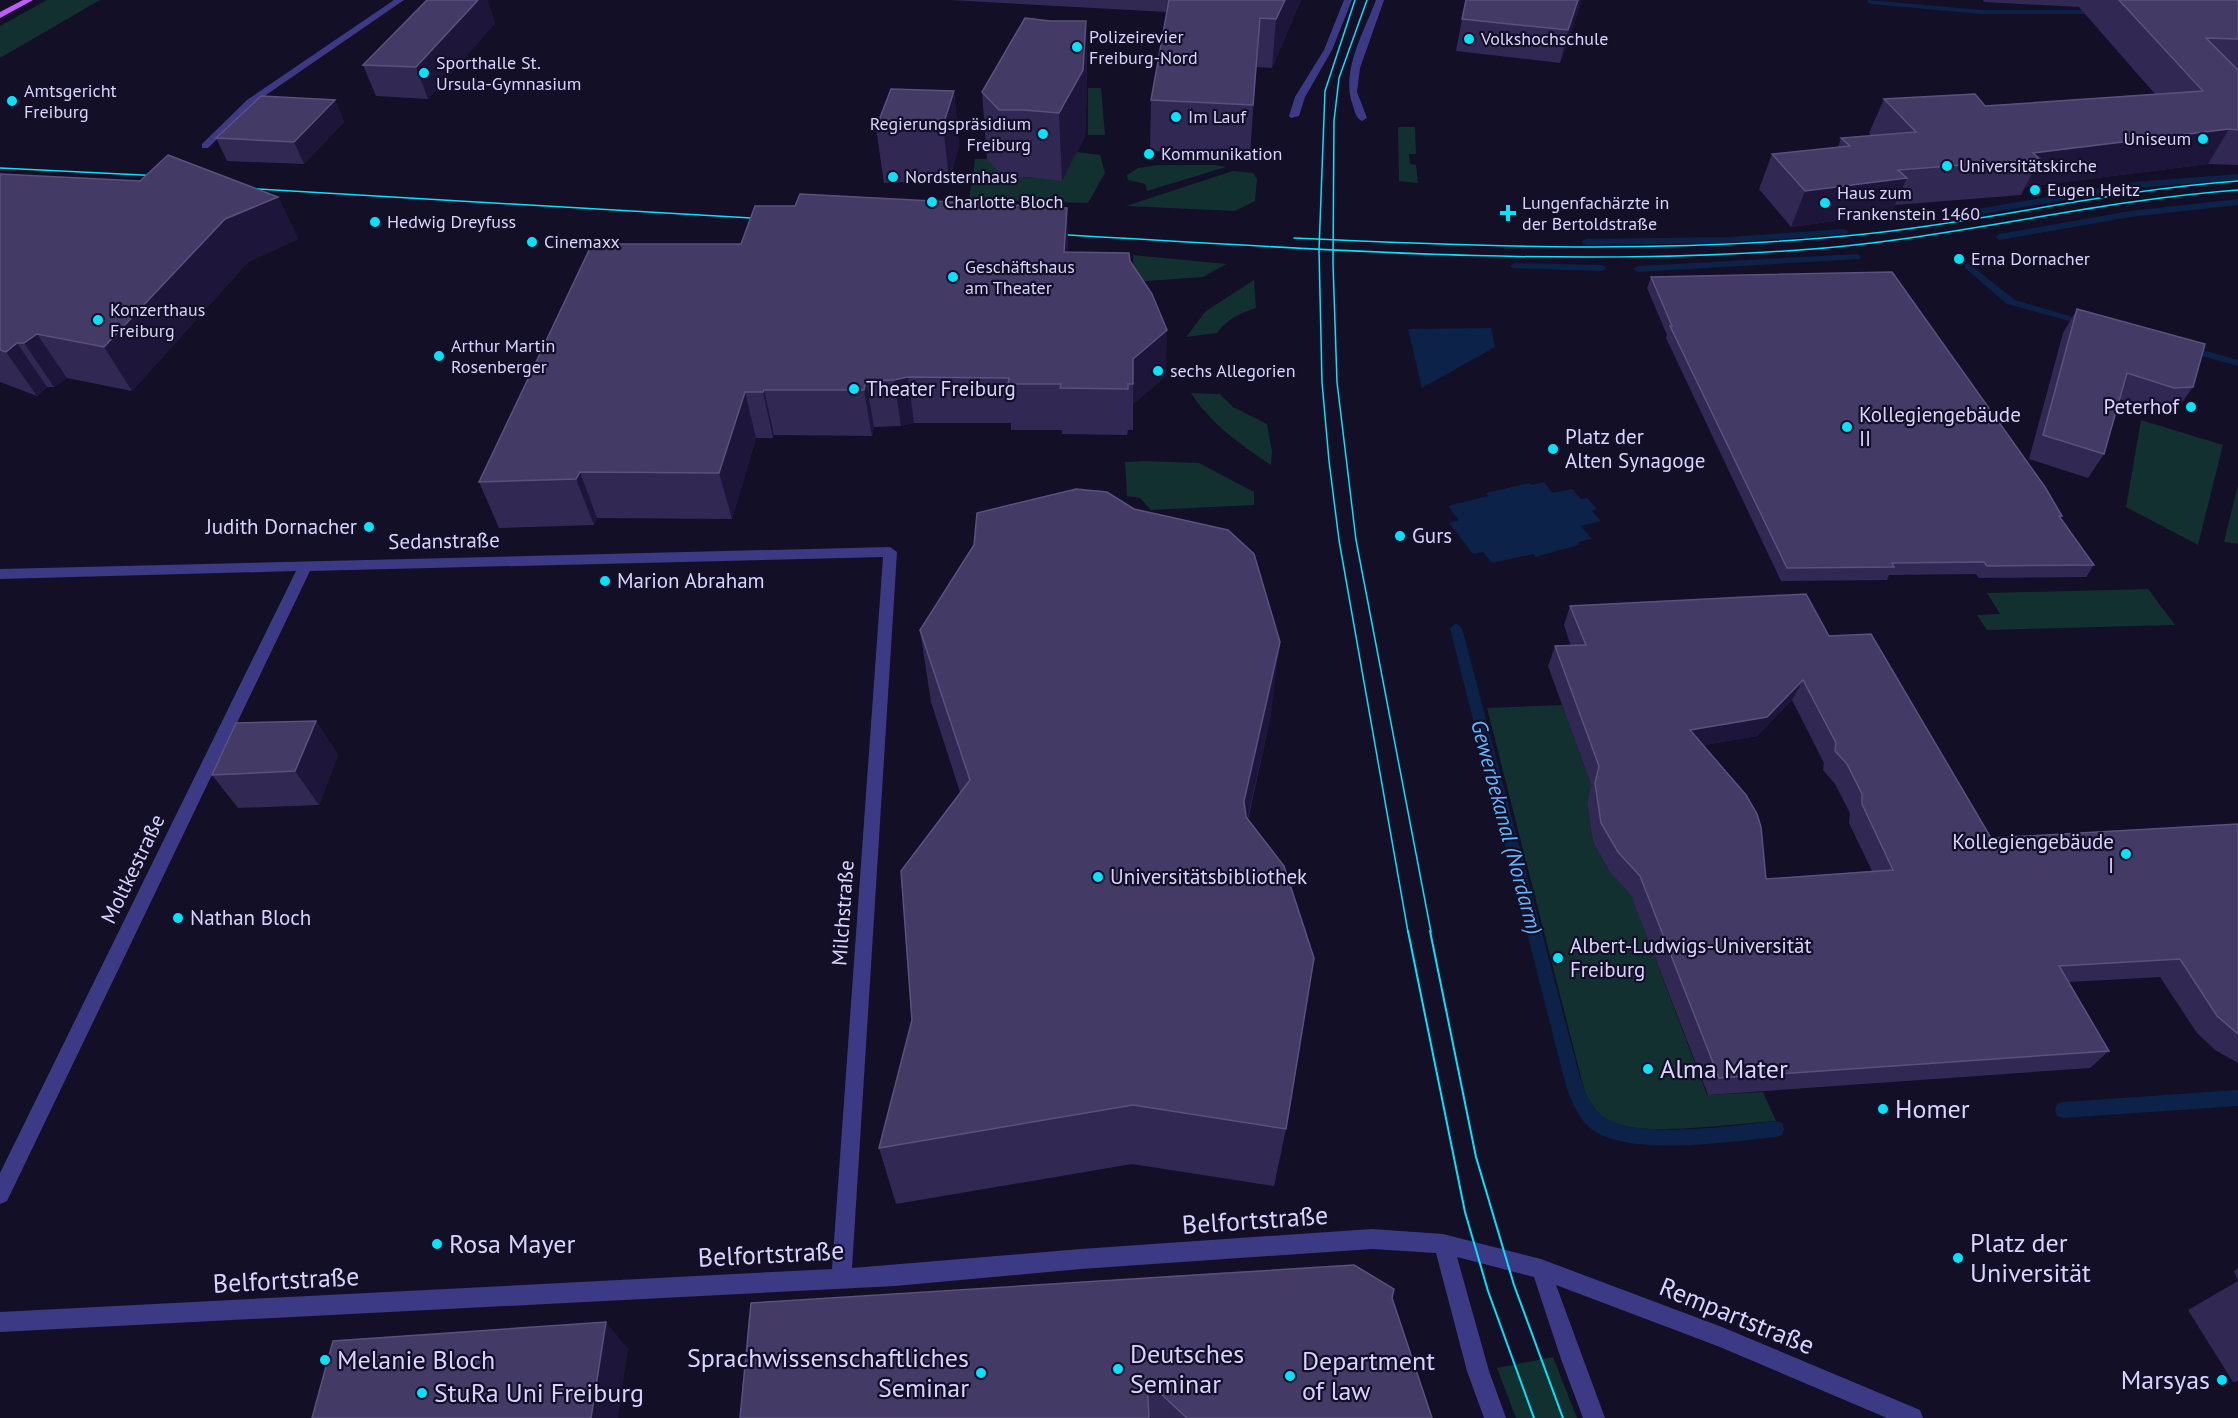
<svg xmlns="http://www.w3.org/2000/svg" width="2238" height="1418" font-family="'PT Sans',sans-serif">
<style>
.green{fill:#12302f}
.water{fill:#0c2248}
.lines{fill:none;stroke-linecap:round;stroke-linejoin:round}
.stream{fill:#0c2248;fill-rule:evenodd}
.street{fill:#3d3a85;fill-rule:evenodd}
.primary{fill:#c25bff;fill-rule:evenodd}
.tram-far1{stroke:#00e5ff;stroke-width:1.5}
.tram{stroke:#00e5ff;stroke-width:2}
.wall{fill:#312854;fill-rule:evenodd}
.shaded-wall{fill:#1d163a}
.building{fill:#433a66;stroke:#5a527e;stroke-width:1.5;fill-rule:evenodd}
.poi-dot{fill:#00e5ff;stroke:#130f26;stroke-width:2}
.labels{text-anchor:middle;stroke-width:4.5;stroke-linejoin:round;paint-order:stroke}
.far-poi-label{font-size:18px;fill:#d9d4ff;stroke:#130f26;text-anchor:start}
.poi-label{font-size:21px;fill:#d9d4ff;stroke:#130f26;text-anchor:start}
.street-label{font-size:21px;fill:#d9d4ff;stroke:#130f26}
.water-label{font-size:22px;font-style:italic;fill:#62b6ff;stroke:#130f26}
.near-poi-label{font-size:26px;fill:#d9d4ff;stroke:#130f26;text-anchor:start}
.near-street-label{font-size:26px;fill:#d9d4ff;stroke:#130f26}
</style>
<rect width="100%" height="100%" fill="#130f26"/>
<g class="green">
<path d="M47 0H100L0 58V26Z"/>
<path d="M1088 88H1101L1105 135H1088Z"/>
<path d="M1398 127H1415L1416 154H1409L1410 164 1416 165 1418 183 1399 181Z"/>
<path d="M1077 152 1100 155 1105 173 1088 203 969 200 975 159H1000L1017 177 1063 178Z"/>
<path d="M1158 165H1215L1226 167 1147 191 1145 184 1128 180 1127 175 1138 168Z"/>
<path d="M1233 171 1253 173 1257 179 1255 201 1235 211 1126 206Z"/>
<path d="M1133 255 1226 264 1203 277 1134 282Z"/>
<path d="M1254 280 1256 308C1240 313 1227 319 1217 333L1186 337 1206 311Z"/>
<path d="M1191 393 1220 394 1233 407 1267 424 1272 451 1271 465C1241 445 1211 424 1191 393Z"/>
<path d="M2141 420 2223 445 2198 545 2126 507Z"/>
<path d="M1146 461 1199 463 1254 492V505L1151 510 1140 498 1127 496 1125 462Z"/>
<path d="M2238 485V544L2224 542Z"/>
<path d="M2148 589 2175 625 1987 630 1977 615 2000 614 1987 593Z"/>
<path d="M1562 705 1591 785 1587 803 1593 842 1609 871 1636 897 1646 934 1707 1095 1763 1092 1776 1121C1741 1123 1634 1138 1608 1121 1597 1114 1591 1103 1585 1093L1487 708Z"/>
<path d="M1553 1357 1577 1418H1516L1497 1368Z"/>
</g>
<g class="water">
<path d="M1491 328 1495 347 1422 388 1408 329Z"/>
<path d="M1544 482 1553 493 1572 489 1581 499 1587 498 1597 509 1592 511 1601 521 1581 526 1592 539 1578 542 1579 545 1535 557 1533 554 1492 563 1483 552 1473 554 1449 523 1459 520 1448 506 1488 496 1486 493 1529 483 1532 485Z"/>
</g>
<g class="lines">
<g class="stream">
<path d="M1868 0 1981 10H2100L2104 12 2100 14H1981L1871 4 1867 2Z"/>
<path d="M2238 174V180L2134 188 1955 219 1950 216 1955 213 2134 182Z"/>
<path d="M2238 199V205L2130 217 2000 240 1995 237 2000 234 2130 211Z"/>
<path d="M1844 229 1849 232 1847 234 1728 243 1586 245 1581 242 1586 239 1728 237Z"/>
<path d="M1857 254 1860 255V259L1638 272 1633 269 1638 266Z"/>
<path d="M1515 263 1602 265 1607 268 1602 271 1512 268 1510 266Z"/>
<path d="M1968 263 2015 300 2093 323 2088 326 2007 304 1965 268V264Z"/>
<path d="M2185 345 2238 360V366L2181 350 2180 348Z"/>
<path d="M1456 623 1462 628 1572 1047C1578 1068 1582 1094 1597 1111 1624 1143 1736 1125 1776 1121L1782 1123 1784 1129 1782 1135 1776 1137C1730 1141 1620 1160 1586 1124 1568 1104 1563 1072 1556 1047L1450 628Z"/>
<path d="M2238 1090V1106L2063 1118 2057 1116 2055 1110 2057 1104 2063 1102Z"/>
</g>
<g class="street">
<path d="M394 0H404L253 104 208 148H202V144L247 100Z"/>
<path d="M1344 0H1352L1332 50 1305 97 1299 116 1291 118 1289 116 1295 97 1324 50Z"/>
<path d="M1376 0H1384L1360 68 1357 92 1367 118 1362 121C1356 118 1355 112 1353 106 1340 72 1364 32 1376 0Z"/>
<path d="M890 547 897 552 852 1268 1081 1249 1372 1229 1443 1234 1541 1259 1722 1327 1920 1410 1923 1418H1887L1720 1347 1556 1285 1605 1418H1583L1561 1359 1534 1277 1457 1257 1489 1371 1506 1418H1484L1467 1371 1436 1253 1372 1249 1081 1269 895 1286 0 1332V1312L832 1269 883 557 310 571 7 1201 0 1204V1173L296 571 0 579V569Z"/>
</g>
<path class="primary" d="M23 0H33L0 18V12Z"/>
<g class="tram-far1">
<path d="M1355 0 1325 91 1319 250 1322 382 1329 461 1339 540 1408 932"/>
<path d="M1367 0 1339 78 1334 121 1333 264 1337 382 1356 540 1431 932"/>
<path d="M0 168 162 176"/>
<path d="M240 188 767 219"/>
<path d="M1051 234C1299 248 1550 268 1799 250 1947 240 2090 201 2238 190"/>
<path d="M1294 238C1484 247 1675 254 1865 234 1990 221 2112 190 2238 181"/>
</g>
<g class="tram">
<path d="M1408 931 1465 1212 1488 1291 1534 1418"/>
<path d="M1430 931 1476 1157 1514 1285 1563 1418"/>
</g>
</g>
<g class="wall">
<path d="M427 0H487L495 23 428 99 376 96 363 65Z"/>
<path d="M950 0H1301L1272 68 1256 67 1250 156 1150 151 1151 100 1167 12Z"/>
<path d="M1582 0 1560 63 1456 51 1462 19Z"/>
<path d="M1983 0H2237L2238 1V165L2208 164 2025 187 2021 195 1895 205 1891 213 1791 227 1759 189 1772 154 1838 147 1841 138 1871 136 1869 133 1884 99 1985 106 2155 94 2079 7 1984 2Z"/>
<path d="M1050 21H1086L1087 86 1085 136 1062 181 1028 177 1004 178 987 159 982 92Z"/>
<path d="M954 91 959 146 949 180 884 183 876 128Z"/>
<path d="M335 100 344 122 304 164 227 161 216 138Z"/>
<path d="M0 174 278 197 298 239 248 262 132 391 67 378 54 387H47L37 396 0 382Z"/>
<path d="M1067 208 1068 252 1130 261 1166 376 1133 404V430H1128L1127 435 1062 434V430H1011V423H914L901 426 874 427 872 436 774 435 773 438H756L732 519 597 518 594 525 499 528 479 482 741 244Z"/>
<path d="M1651 277 2062 516 2060 518 2094 565 2086 577 1979 578 1976 574 1889 575 1887 580 1781 581 1666 338 1667 335 1647 288Z"/>
<path d="M2077 309 2193 387 2176 411 2158 412 2119 399 2104 454 2088 478 2029 459 2063 333Z"/>
<path d="M1570 606 1829 636 1991 838 2238 824V1063L2215 1050 2197 1033 2160 977 2069 982 2109 1051 2090 1068 1708 1095 1631 895 1609 871 1593 842 1587 803 1591 785 1548 666 1555 646H1571L1564 625ZM1792 700 1824 763 1823 770 1835 784 1850 813 1849 823 1872 871 1766 879 1704 745 1757 736Z"/>
<path d="M920 630 1271 714 1248 820 1286 1129 1274 1186 1132 1164 896 1204 879 1148 912 1020 960 792 931 702Z"/>
<path d="M316 721 338 755 319 805 238 808 212 775Z"/>
<path d="M2238 1268V1381L2233 1382 2188 1310 2238 1281 2234 1271Z"/>
<path d="M1392 1298 1432 1418H1151L1149 1416 740 1418Z"/>
</g>
<g class="shaded-wall">
<path d="M478 0H487L495 23 428 99 416 67Z"/>
<path d="M1285 0H1301L1272 68 1276 19Z"/>
<path d="M1578 0H1582L1560 63 1568 30Z"/>
<path d="M1086 21 1087 86 1085 136 1062 181 1059 113Z"/>
<path d="M954 91 959 146 949 180 943 125Z"/>
<path d="M335 100 344 122 304 164 294 142Z"/>
<path d="M2229 129 2208 164 2025 187 2040 159 2033 153Z"/>
<path d="M1907 178 1891 213 1791 227 1805 191Z"/>
<path d="M278 197 298 239 248 262 132 391 104 347 225 219Z"/>
<path d="M1067 208 1068 252H1064Z"/>
<path d="M1167 330 1166 376 1133 404V359Z"/>
<path d="M37 334 67 378 54 387 24 343Z"/>
<path d="M17 343 47 387 37 396 6 352Z"/>
<path d="M908 377 914 423 901 426 894 380Z"/>
<path d="M866 381 874 427 872 436 864 390Z"/>
<path d="M764 390 774 435 773 438 763 392Z"/>
<path d="M745 392 756 438 732 519 719 473Z"/>
<path d="M580 472 597 518 594 525 576 479Z"/>
<path d="M1280 642 1271 714 1236 869 1244 801Z"/>
<path d="M1803 680 1792 700 1757 736 1681 749 1690 730Z"/>
<path d="M316 721 338 755 319 805 295 771Z"/>
<path d="M606 1322 628 1349 618 1418H591Z"/>
</g>
<g class="building">
<path d="M427 0H478L416 67 363 65Z"/>
<path d="M1169 0H1285L1276 19 1260 18 1253 105 1151 100Z"/>
<path d="M1466 0H1578L1568 30 1462 19Z"/>
<path d="M2119 0H2237L2238 1V39L2206 38 2238 70V130L2229 129 2033 153 2040 159 1898 170 1907 178 1805 191 1772 154 1850 146 1841 138 1916 132 1884 99 1975 94 1985 106 2203 91Z"/>
<path d="M1025 18 1050 21H1086L1083 70 1059 113 1024 110H999L982 92Z"/>
<path d="M891 89 954 91 943 125 876 128Z"/>
<path d="M261 96 335 100 294 142 216 138Z"/>
<path d="M168 155 278 197 225 219 104 347 37 334 24 343H17L6 352 0 350V174L140 181Z"/>
<path d="M800 194 1067 208 1064 252 1129 253 1130 261 1152 294 1167 330 1133 359V384H1128V389L1060 388 1061 384H1008L1009 378 908 377 894 380 866 381 864 390H764L763 392H745L719 473 580 472 576 479 479 482 592 244H741L755 206H795Z"/>
<path d="M1892 272 2045 487 2062 516H2059L2094 565 1987 566 1984 562 1892 563 1894 567 1787 568 1670 326H1672L1651 277Z"/>
<path d="M2077 309 2205 344 2193 387 2174 388 2127 373 2104 454 2043 435Z"/>
<path d="M1076 489 1107 492 1134 509 1228 530 1254 554 1280 642 1244 801 1246 817 1284 866 1314 958 1286 1129 1133 1105 879 1148 912 1020 901 871 970 780 920 630 974 545 977 513Z"/>
<path d="M1806 594 1829 636 1871 634 1991 838 2238 824V1034L2217 1016 2180 959 2059 966 2109 1051 1719 1078 1640 876 1618 852 1601 823 1595 783 1599 766 1555 646 1586 645 1570 606ZM1803 680 1836 743 1835 751 1847 764 1862 794V804L1893 870 1766 879 1761 827 1757 814 1746 795 1690 730 1767 717Z"/>
<path d="M316 721 295 771 212 775 236 723Z"/>
<path d="M1354 1265 1394 1289 1392 1298 1432 1418H1187L1147 1381 1149 1418H740L751 1303Z"/>
<path d="M606 1322 591 1418H312L333 1341Z"/>
</g>
<g class="poi-dot">
<circle cx="1469" cy="39" r="6"/>
<circle cx="1077" cy="47" r="6"/>
<circle cx="424" cy="73" r="6"/>
<circle cx="12" cy="101" r="6"/>
<circle cx="1176" cy="117" r="6"/>
<circle cx="1043" cy="134" r="6"/>
<circle cx="2203" cy="139" r="6"/>
<circle cx="1149" cy="154" r="6"/>
<circle cx="1947" cy="166" r="6"/>
<circle cx="893" cy="177" r="6"/>
<circle cx="2035" cy="190" r="6"/>
<circle cx="932" cy="202" r="6"/>
<circle cx="1825" cy="203" r="6"/>
<path d="M1505 204h6v6h6v6h-6v6h-6v-6h-6v-6h6z"/>
<circle cx="375" cy="222" r="6"/>
<circle cx="532" cy="242" r="6"/>
<circle cx="1959" cy="259" r="6"/>
<circle cx="953" cy="277" r="6"/>
<circle cx="98" cy="320" r="6"/>
<circle cx="439" cy="356" r="6"/>
<circle cx="1158" cy="371" r="6"/>
<circle cx="854" cy="389" r="6"/>
<circle cx="2191" cy="407" r="6"/>
<circle cx="1847" cy="427" r="6"/>
<circle cx="1553" cy="449" r="6"/>
<circle cx="369" cy="527" r="6"/>
<circle cx="1400" cy="536" r="6"/>
<circle cx="605" cy="581" r="6"/>
<circle cx="2126" cy="854" r="6"/>
<circle cx="1098" cy="877" r="6"/>
<circle cx="178" cy="918" r="6"/>
<circle cx="1558" cy="958" r="6"/>
<circle cx="1648" cy="1069" r="6"/>
<circle cx="1883" cy="1109" r="6"/>
<circle cx="437" cy="1244" r="6"/>
<circle cx="1958" cy="1258" r="6"/>
<circle cx="325" cy="1360" r="6"/>
<circle cx="1118" cy="1369" r="6"/>
<circle cx="981" cy="1373" r="6"/>
<circle cx="1290" cy="1376" r="6"/>
<circle cx="2222" cy="1380" r="6"/>
<circle cx="422" cy="1393" r="6"/>
</g>
<g class="labels">
<g class="far-poi-label">
<text x="1089" y="43">Polizeirevier<tspan x="1089" dy="21">Freiburg-Nord</tspan></text>
<text x="1481" y="45">Volkshochschule</text>
<text x="436" y="69">Sporthalle St.<tspan x="436" dy="21">Ursula-Gymnasium</tspan></text>
<text x="24" y="97">Amtsgericht<tspan x="24" dy="21">Freiburg</tspan></text>
<text x="1188" y="123">Im Lauf</text>
<text x="1031" y="130" text-anchor="end">Regierungspräsidium<tspan x="1031" dy="21">Freiburg</tspan></text>
<text x="2191" y="145" text-anchor="end">Uniseum</text>
<text x="1161" y="160">Kommunikation</text>
<text x="1959" y="172">Universitätskirche</text>
<text x="905" y="183">Nordsternhaus</text>
<text x="2047" y="196">Eugen Heitz</text>
<text x="1837" y="199">Haus zum<tspan x="1837" dy="21">Frankenstein 1460</tspan></text>
<text x="944" y="208">Charlotte Bloch</text>
<text x="1522" y="209">Lungenfachärzte in<tspan x="1522" dy="21">der Bertoldstraße</tspan></text>
<text x="387" y="228">Hedwig Dreyfuss</text>
<text x="544" y="248">Cinemaxx</text>
<text x="1971" y="265">Erna Dornacher</text>
<text x="965" y="273">Geschäftshaus<tspan x="965" dy="21">am Theater</tspan></text>
<text x="110" y="316">Konzerthaus<tspan x="110" dy="21">Freiburg</tspan></text>
<text x="451" y="352">Arthur Martin<tspan x="451" dy="21">Rosenberger</tspan></text>
<text x="1170" y="377">sechs Allegorien</text>
</g>
<g class="poi-label">
<text x="866" y="396">Theater Freiburg</text>
<text x="2179" y="414" text-anchor="end">Peterhof</text>
<text x="1859" y="422">Kollegiengebäude<tspan x="1859" dy="24">II</tspan></text>
<text x="1565" y="444">Platz der<tspan x="1565" dy="24">Alten Synagoge</tspan></text>
<text x="357" y="534" text-anchor="end">Judith Dornacher</text>
<text x="1412" y="543">Gurs</text>
<text x="617" y="588">Marion Abraham</text>
<text x="2114" y="849" text-anchor="end">Kollegiengebäude<tspan x="2114" dy="24">I</tspan></text>
<text x="1110" y="884">Universitätsbibliothek</text>
<text x="190" y="925">Nathan Bloch</text>
<text x="1570" y="953">Albert-Ludwigs-Universität<tspan x="1570" dy="24">Freiburg</tspan></text>
</g>
<g class="street-label">
<text transform="translate(444 541) rotate(-1)" y="7">Sedanstraße</text>
<text transform="translate(133 869) rotate(-64)" y="7">Moltkestraße</text>
<text transform="translate(843 913) rotate(-86)" y="7">Milchstraße</text>
</g>
<g class="water-label">
<text transform="translate(1507 827) rotate(75)" y="8">Gewerbekanal (Nordarm)</text>
</g>
<g class="near-poi-label">
<text x="1660" y="1078">Alma Mater</text>
<text x="1895" y="1118">Homer</text>
<text x="1970" y="1252">Platz der<tspan x="1970" dy="30">Universität</tspan></text>
<text x="449" y="1253">Rosa Mayer</text>
<text x="1130" y="1363">Deutsches<tspan x="1130" dy="30">Seminar</tspan></text>
<text x="969" y="1367" text-anchor="end">Sprachwissenschaftliches<tspan x="969" dy="30">Seminar</tspan></text>
<text x="337" y="1369">Melanie Bloch</text>
<text x="1302" y="1370">Department<tspan x="1302" dy="30">of law</tspan></text>
<text x="2210" y="1389" text-anchor="end">Marsyas</text>
<text x="434" y="1402">StuRa Uni Freiburg</text>
</g>
<g class="near-street-label">
<text transform="translate(1255 1220) rotate(-4)" y="9">Belfortstraße</text>
<text transform="translate(771 1254) rotate(-3)" y="9">Belfortstraße</text>
<text transform="translate(286 1280) rotate(-3)" y="9">Belfortstraße</text>
<text transform="translate(1737 1316) rotate(22)" y="9">Rempartstraße</text>
</g>
</g>
</svg>
